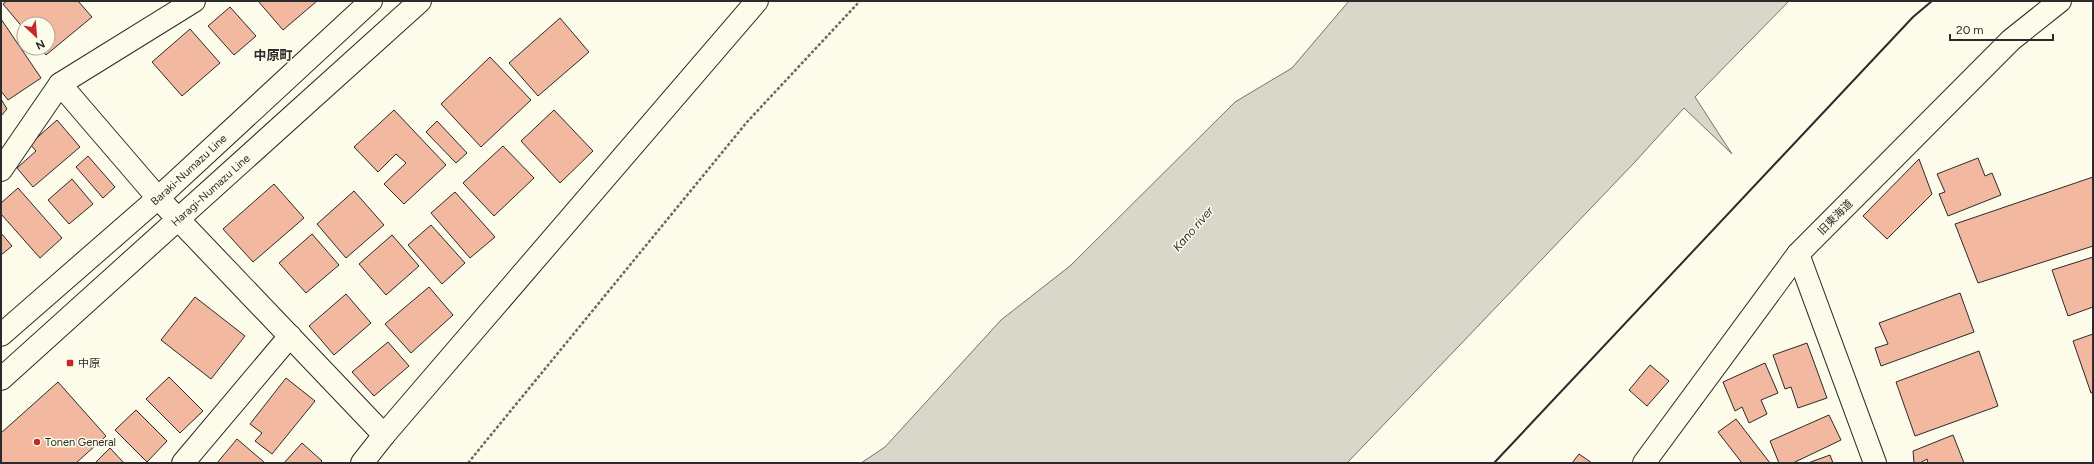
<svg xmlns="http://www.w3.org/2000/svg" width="2094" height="464" font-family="Figtree,'Noto Sans JP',sans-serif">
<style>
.water{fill:#d8d7c9;stroke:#74746e}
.building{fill:#f2b8a0;stroke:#2b2b2b}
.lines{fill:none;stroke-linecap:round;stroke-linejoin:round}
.minor-casing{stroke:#2b2b2b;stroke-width:24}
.secondary-casing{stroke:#2b2b2b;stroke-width:24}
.path{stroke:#6a6964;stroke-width:2.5;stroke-dasharray:3 2;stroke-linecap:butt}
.minor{stroke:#fdfbea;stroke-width:22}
.secondary{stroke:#fdfbea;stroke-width:22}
.wall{stroke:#2b2b2b;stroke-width:2}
.poi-dot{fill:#c62828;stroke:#fdfbea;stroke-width:1.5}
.labels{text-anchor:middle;stroke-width:3;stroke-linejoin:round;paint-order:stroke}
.street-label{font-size:11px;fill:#2b2b2b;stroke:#fdfbea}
.poi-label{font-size:11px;fill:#2b2b2b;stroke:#fdfbea;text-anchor:start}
.water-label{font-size:12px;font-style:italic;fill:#2b2b2b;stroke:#fdfbea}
.quarter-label{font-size:13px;font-weight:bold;fill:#2b2b2b;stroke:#fdfbea}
</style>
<rect width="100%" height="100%" fill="#fdfbea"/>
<path class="water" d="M1349 1H1789L1695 97 1732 154 1684 108 1634 163 1347 463H861L885 447 1001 320 1070 266 1235 102 1292 68Z"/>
<g class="building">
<path d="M7 1H78L92 17 46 55 40 48H48V24H24V29L3 4Z"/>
<path d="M258 1H317L283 30Z"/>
<path d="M230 7 256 36 234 55 208 26Z"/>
<path d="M560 18 589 52 538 96 509 63Z"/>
<path d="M1 19 41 78 8 100 1 91Z"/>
<path d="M190 29 220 63 182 96 152 62Z"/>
<path d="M490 57 531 100 481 147 441 104Z"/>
<path d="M1 99 7 109 1 116Z"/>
<path d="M394 110 446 165 404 204 384 184 406 163 396 154 378 172 354 147Z"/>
<path d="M554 110 593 151 560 183 521 141Z"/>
<path d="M57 120 80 147 33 187 17 168 36 151 30 144Z"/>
<path d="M437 121 467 153 456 163 426 132Z"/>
<path d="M503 146 534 178 494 216 463 183Z"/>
<path d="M88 156 115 187 103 198 76 167Z"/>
<path d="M1978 158 1985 176 1992 173 2001 195 1948 216 1939 194 1945 192 1937 174Z"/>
<path d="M1919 159 1932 194 1887 239 1863 216Z"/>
<path d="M2093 177V246L1978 283 1955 224Z"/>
<path d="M72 179 93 204 69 224 48 200Z"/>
<path d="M274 184 304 218 253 262 223 229Z"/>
<path d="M18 188 62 238 40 258 1 214V203Z"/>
<path d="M354 191 384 225 346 258 317 224Z"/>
<path d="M455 192 495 237 470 258 431 213Z"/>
<path d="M431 225 465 263 442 284 408 245Z"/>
<path d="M1 233 12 246 1 255Z"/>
<path d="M312 234 339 265 306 293 279 263Z"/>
<path d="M392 235 419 266 386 295 359 264Z"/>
<path d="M2093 257V307L2068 316 2052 270Z"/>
<path d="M429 287 453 315 411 353 385 324Z"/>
<path d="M1960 293 1974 332 1881 366 1875 348 1888 344 1879 323Z"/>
<path d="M346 294 371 323 334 355 309 326Z"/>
<path d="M195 297 245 336 211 379 161 340Z"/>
<path d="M2093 334V392L2091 393 2073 341Z"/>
<path d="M388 342 409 366 374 396 352 372Z"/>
<path d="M1807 343 1827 398 1798 408 1791 387 1785 389 1773 355Z"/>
<path d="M1979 351 1998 406 1915 436 1896 382Z"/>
<path d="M1765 363 1778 393 1761 400 1767 414 1749 423 1742 407 1735 411 1723 382Z"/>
<path d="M1650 365 1669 381 1647 406 1629 390Z"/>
<path d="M169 377 203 411 180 433 146 399Z"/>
<path d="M286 378 315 401 272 454 255 441 262 433 250 424Z"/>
<path d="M58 382 106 436 76 463H1V433Z"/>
<path d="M136 410 167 441 147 462 115 430Z"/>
<path d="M1829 415 1841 440 1793 463H1779L1770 441Z"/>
<path d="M1736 419 1770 463H1742L1718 432Z"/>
<path d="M1953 435 1964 463H1928L1927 459 1920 463H1914L1913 451Z"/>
<path d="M237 439 265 463H217Z"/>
<path d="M302 443 322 461 320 463H284Z"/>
<path d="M110 448 124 463H95Z"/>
<path d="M1579 454 1592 463H1572Z"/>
<path d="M1830 455 1833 463H1808Z"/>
</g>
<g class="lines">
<g class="minor-casing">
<g id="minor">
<path d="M60 84 158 198 384 435"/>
<path d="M1 170 60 84 194 1"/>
<path d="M1798 254 1875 463"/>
<path d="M183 463 290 336"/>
<path d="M362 463 384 435 757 1"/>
<path d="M1644 463 1798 254 2011 40 2060 1"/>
</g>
</g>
<g class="secondary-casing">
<g id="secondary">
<path id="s1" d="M1 335 158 198 371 1"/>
<path id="s2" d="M1 379 420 1"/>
</g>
</g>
<path class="path" d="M468 463 747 122 860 1"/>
<use href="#minor" class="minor"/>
<use href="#secondary" class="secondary"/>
<path class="wall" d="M1494 463 1913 17 1932 1"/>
</g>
<g class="poi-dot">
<rect x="66" y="359" width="8" height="8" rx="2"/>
<circle cx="37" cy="442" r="4"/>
</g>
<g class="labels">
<g class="street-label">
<text dy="4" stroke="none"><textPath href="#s1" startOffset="250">Baraki-Numazu Line</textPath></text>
<text dy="4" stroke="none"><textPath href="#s2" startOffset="282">Haragi-Numazu Line</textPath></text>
<text transform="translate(1835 217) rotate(-45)" y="4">旧東海道</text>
</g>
<g class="poi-label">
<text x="78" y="367">中原</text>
<text x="45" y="446">Tonen General</text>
</g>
<g class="water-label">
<text transform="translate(1193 229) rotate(-49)" y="4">Kano river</text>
</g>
<g class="quarter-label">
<text x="273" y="60">中原町</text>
</g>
</g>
<rect width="2094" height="464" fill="none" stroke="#2b2b2b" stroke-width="4"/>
<g transform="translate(36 36) rotate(154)"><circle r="19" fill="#fdfbea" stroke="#a9a89e"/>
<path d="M0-3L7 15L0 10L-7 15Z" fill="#c62828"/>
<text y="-6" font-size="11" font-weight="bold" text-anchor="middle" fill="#2b2b2b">N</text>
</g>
<path d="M1950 34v6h103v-6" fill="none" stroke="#2b2b2b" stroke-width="2"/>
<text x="1956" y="34" font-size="12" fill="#2b2b2b" stroke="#fdfbea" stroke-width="3" paint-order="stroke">20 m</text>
</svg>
